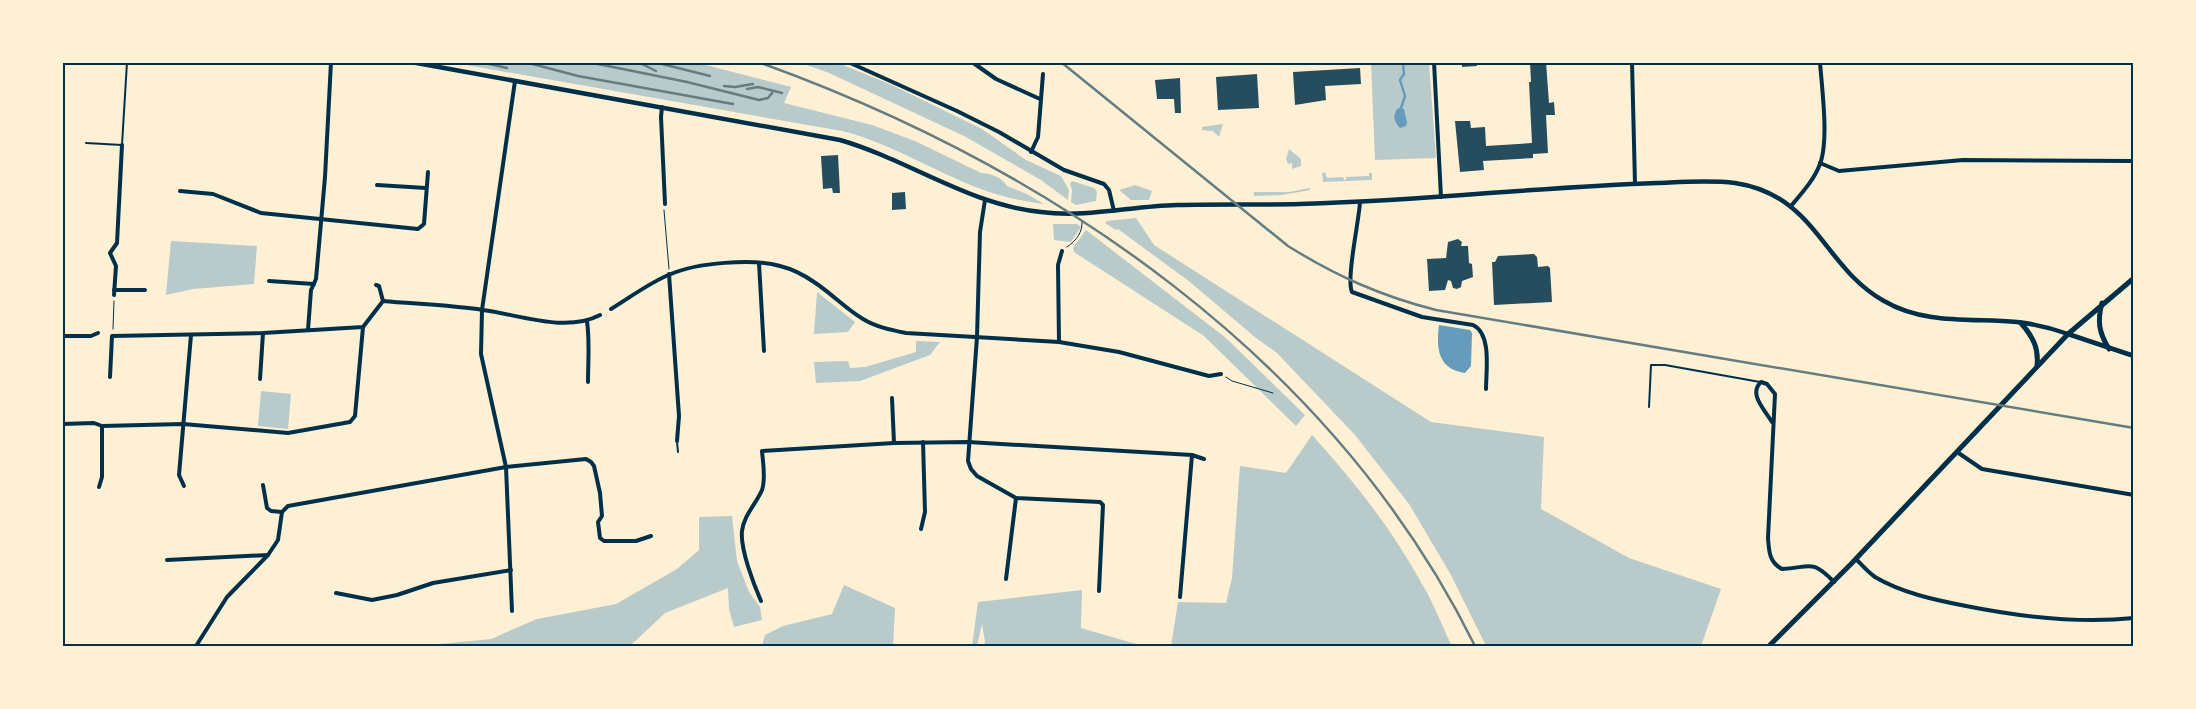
<svg xmlns="http://www.w3.org/2000/svg" width="2196" height="709" font-family="'IBM Plex Serif',serif">
<style>
.green{fill:#b9caca}
.water{fill:#669bbc}
.lines{fill:none;stroke-linecap:round;stroke-linejoin:round}
.stream{stroke:#669bbc;stroke-width:2.5}
.building{fill:#264d5e}
.path{stroke:#003049;stroke-width:1}
.service{stroke:#003049;stroke-width:2}
.minor{stroke:#003049;stroke-width:4}
.tertiary{stroke:#003049;stroke-width:4.5}
.secondary{stroke:#003049;stroke-width:5}
.rail{stroke:#657d81;stroke-width:2.5}
.neatline{fill:none;stroke:#003049;stroke-width:2}
</style>
<rect width="100%" height="100%" fill="#fdf0d5"/>
<g class="green">
<path d="M455 63H698L791 87 784 103 872 125 915 141 981 173C990 173 1003 178 1007 186L1027 194 1044 204C1030 202 1016 200 1003 196 947 181 899 145 842 131Z"/>
<path d="M801 63H838L892 85 982 129 1026 160 1061 176 1069 190 1068 200 1041 180 964 136 829 73Z"/>
<path d="M1371 63H1429L1436 158 1375 160Z"/>
<path d="M1223 124 1219 137 1213 131 1202 130V127Z"/>
<path d="M1289 149 1301 159V166L1292 169V163L1288 164 1286 159Z"/>
<path d="M1325 172 1327 178 1343 177 1344 180H1346V177L1369 176V173H1372V180L1323 182 1322 173Z"/>
<path d="M1072 181 1094 188 1097 192 1096 201 1076 205 1071 202 1072 190 1070 184Z"/>
<path d="M1135 185 1152 191 1149 200H1131L1119 190Z"/>
<path d="M1310 188V190L1282 195 1254 196V192H1289Z"/>
<path d="M1136 218 1154 245 1431 422 1544 437 1541 509 1629 558 1721 589 1701 646H1486L1451 575 1409 504 1355 435 1277 353 1256 338 1190 282 1118 229 1116 230 1105 223 1107 221Z"/>
<path d="M1053 224H1077L1081 227 1071 242 1054 240Z"/>
<path d="M1086 230 1226 338 1305 415 1296 426 1204 336 1074 252 1073 248Z"/>
<path d="M171 241 257 246 254 284 193 289 166 295Z"/>
<path d="M817 292 855 322 848 332 814 334Z"/>
<path d="M916 341 940 342 930 355 860 381 816 383 814 362 848 361 850 368 865 367 916 352Z"/>
<path d="M261 391 291 394 288 429 258 426Z"/>
<path d="M1312 435C1354 481 1392 529 1422 584 1434 604 1442 626 1452 646H1171L1178 602 1226 603 1232 578 1240 466 1286 473Z"/>
<path d="M732 516 737 561 749 592 760 607 762 620 734 627 729 609 728 588 665 613 630 646H419L491 639 537 619 616 604 677 569 699 550V517Z"/>
<path d="M844 585 895 608 893 646H762L765 635 783 626 832 614Z"/>
<path d="M1082 590 1081 628 1143 646H984L985 641 982 624 977 646H972L978 602Z"/>
</g>
<g class="water">
<path d="M1398 108 1404 109 1407 122 1406 126 1400 128C1394 122 1392 115 1398 108Z"/>
<path d="M1439 325 1470 330 1472 333 1471 366 1465 373C1438 369 1436 349 1439 325Z"/>
</g>
<g class="lines">
<path class="stream" d="M1401 108 1405 96 1400 80 1404 74 1403 62"/>
</g>
<g class="building">
<path d="M1462 62H1476L1477 66 1462 67Z"/>
<path d="M1530 62H1546L1549 103 1554 102 1555 115H1546L1548 153 1533 154V158L1483 161 1484 170 1460 172 1455 121H1470L1471 128 1485 127 1486 146 1532 143 1529 82H1531Z"/>
<path d="M1360 68 1361 84 1325 86 1326 100 1295 105 1293 72Z"/>
<path d="M1257 74 1259 108 1218 110 1216 77Z"/>
<path d="M1180 78 1181 113H1175L1174 99H1157L1155 80Z"/>
<path d="M838 155 840 193H833L832 188 823 189 821 156Z"/>
<path d="M905 192 906 209 892 210V193Z"/>
<path d="M1458 239 1462 242 1461 246H1468L1469 263 1472 264 1473 277 1462 281 1461 287 1457 289 1453 288 1451 281 1448 280 1445 290 1429 291 1427 259 1446 258 1448 242Z"/>
<path d="M1534 254 1537 257 1538 267 1548 266 1550 268 1552 302 1494 305 1492 262H1495L1498 256Z"/>
</g>
<g class="lines">
<g class="path">
<path d="M664 210 669 269"/>
<path d="M1067 247C1077 240 1083 232 1082 220"/>
<path d="M113 329 114 301"/>
<path d="M1226 377 1232 381 1273 393"/>
</g>
<g class="service">
<path d="M86 143 122 145 127 62"/>
<path d="M1649 407 1651 365H1665L1760 382"/>
<path d="M677 442 678 452"/>
</g>
<g class="minor">
<path d="M848 62 957 111 999 132 1064 170 1104 184 1109 190 1114 211"/>
<path d="M972 62 996 79 1040 99"/>
<path d="M1434 62 1441 197"/>
<path d="M1632 62 1635 184"/>
<path d="M662 107 661 117 665 204"/>
<path d="M1031 152 1038 137 1043 74"/>
<path d="M1820 163 1839 171 1963 160 2134 161"/>
<path d="M377 185 426 188"/>
<path d="M180 191 213 194 261 213 418 229 424 224 428 172"/>
<path d="M985 200 980 232 977 337 968 461 971 469 977 476 1016 498 1100 502 1103 505 1099 591"/>
<path d="M1360 202C1359 221 1346 279 1352 292L1422 317 1473 325C1492 334 1486 371 1486 389"/>
<path d="M1791 206C1802 193 1814 180 1820 164 1829 140 1822 90 1820 62"/>
<path d="M759 263 764 351"/>
<path d="M669 274 679 416 677 441"/>
<path d="M269 281 314 284"/>
<path d="M376 285 379 286 383 301"/>
<path d="M114 290H145"/>
<path d="M114 295 116 266 110 253 117 243 122 145"/>
<path d="M611 309C631 297 650 282 671 274 696 263 753 258 780 266 792 269 804 275 814 282 831 293 846 309 863 319 876 327 891 330 906 333L1059 342 1119 352 1209 376 1221 374"/>
<path d="M587 321C590 342 588 361 588 382"/>
<path d="M308 330 311 290 316 279 325 177 331 62"/>
<path d="M62 336H91L98 333"/>
<path d="M1059 342 1058 265 1062 251"/>
<path d="M110 377 112 336 263 333 363 327 383 301C416 304 450 305 483 310 520 315 566 333 600 315"/>
<path d="M260 379 263 333"/>
<path d="M892 398 894 443"/>
<path d="M1772 422C1765 410 1748 394 1761 382L1767 384 1775 394 1768 538C1769 551 1769 562 1782 569 1810 568 1811 558 1834 582"/>
<path d="M62 424 94 423 102 426 183 424 288 433 350 422 355 416 363 327"/>
<path d="M1957 452 1982 469 2134 495"/>
<path d="M263 485 267 508 271 511 282 512"/>
<path d="M184 486 179 475 191 335"/>
<path d="M99 487 102 477V426"/>
<path d="M921 529 925 512 923 442"/>
<path d="M1856 559C1862 565 1868 572 1875 577 1902 593 1935 600 1966 606 2021 617 2077 624 2134 618"/>
<path d="M167 560 268 555"/>
<path d="M1006 579 1016 498"/>
<path d="M336 593 372 600 397 595 433 583 511 570"/>
<path d="M1180 597 1192 455"/>
<path d="M761 601C754 585 740 549 742 531 744 515 756 504 762 490 766 478 763 463 762 451L894 443 968 442 1192 455 1204 459"/>
<path d="M512 611 506 467 481 354 482 310 515 81"/>
<path d="M196 646 227 597 268 555 278 540 282 512 288 506 506 467 586 459 591 462 594 466 600 493 602 516 598 522 600 538 604 541H636L651 536"/>
</g>
<path class="tertiary" d="M411 62 840 140C909 160 969 205 1041 212 1087 218 1131 206 1177 205 1218 204 1259 205 1300 204 1363 202 1426 198 1489 193 1545 189 1601 185 1657 183 1683 182 1710 180 1735 183 1816 195 1823 267 1884 301 1925 325 1972 318 2017 322 2035 324 2051 328 2068 334"/>
<g class="secondary">
<path d="M2102 303C2097 321 2099 333 2109 349"/>
<path d="M2021 323C2033 337 2039 348 2037 366"/>
<path d="M2068 334 2134 356"/>
<path d="M1769 646 1851 564 2068 334 2134 278"/>
</g>
<g class="rail">
<path d="M525 62 578 76 733 104"/>
<path d="M588 62 687 82 759 100 768 98 772 93"/>
<path d="M638 62 656 71"/>
<path d="M654 62 710 76"/>
<path d="M758 62C1053 168 1333 359 1475 646"/>
<path d="M1061 62 1288 246C1336 276 1381 296 1436 310L2134 428"/>
<path d="M485 63 507 68"/>
<path d="M724 86 735 87 753 84"/>
<path d="M747 89 758 87 782 93"/>
</g>
</g>
<rect width="2196" height="709" fill="none" stroke="#fdf0d5" stroke-width="128"/>
<rect x="64" y="64" width="2068" height="581" class="neatline"/>
</svg>
